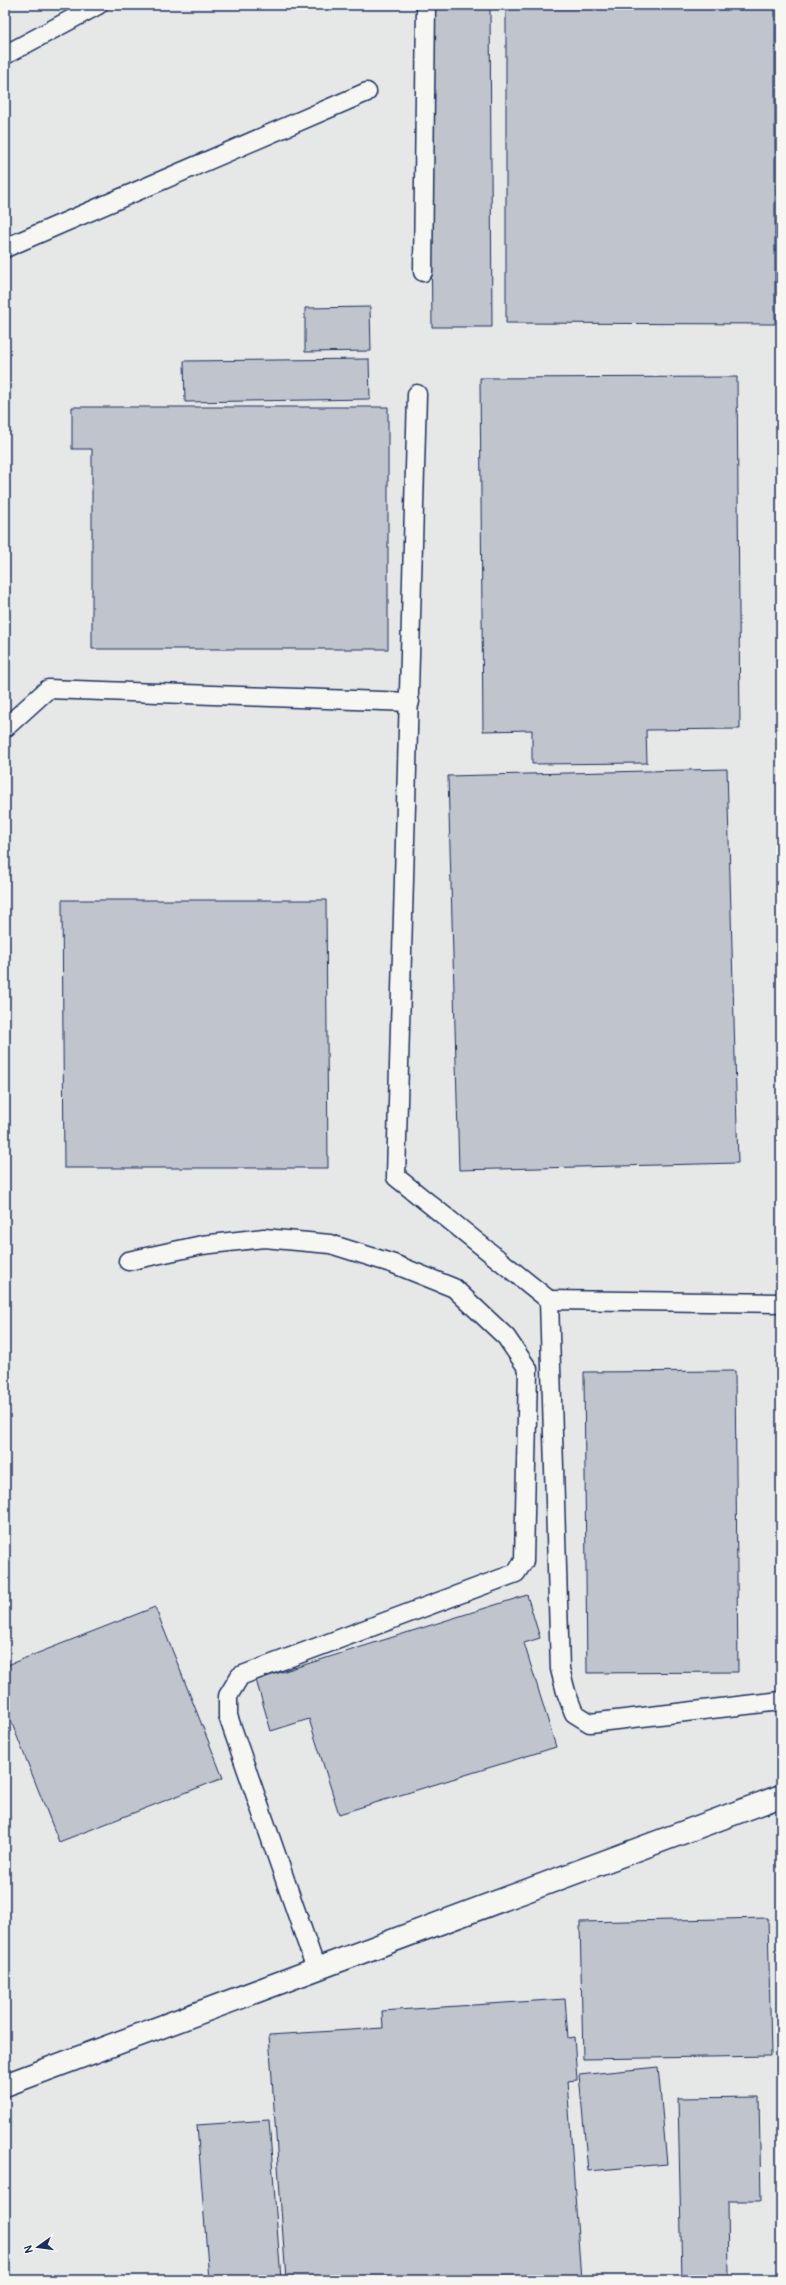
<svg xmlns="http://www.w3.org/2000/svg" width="786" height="2285" font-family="Pangolin,sans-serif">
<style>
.built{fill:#e6e7e7}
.building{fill:#c0c4cd;stroke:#1b2f5e}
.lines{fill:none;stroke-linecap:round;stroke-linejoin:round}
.lane-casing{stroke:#1b2f5e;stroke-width:21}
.secondary-casing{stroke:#1b2f5e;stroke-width:25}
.lane{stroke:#f6f6f2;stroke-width:18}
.secondary{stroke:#f6f6f2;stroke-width:22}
</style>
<rect width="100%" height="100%" fill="#f6f6f2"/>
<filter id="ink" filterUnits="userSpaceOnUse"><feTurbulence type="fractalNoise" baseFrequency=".025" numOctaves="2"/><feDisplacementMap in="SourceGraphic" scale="8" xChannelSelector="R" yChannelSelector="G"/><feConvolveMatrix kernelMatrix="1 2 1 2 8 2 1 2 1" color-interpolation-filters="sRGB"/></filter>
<g filter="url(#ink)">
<rect class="built" x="5" y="5" width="776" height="2275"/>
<g class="building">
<path d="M429 5H490L492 327H432Z"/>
<path d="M506 5H775V324L506 323Z"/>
<path d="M370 307 371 351 305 352V308Z"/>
<path d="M369 359 370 399 185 402 184 361Z"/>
<path d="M737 377 740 729 646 730 647 763 532 764V730L483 731 480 378Z"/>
<path d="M72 407H388V649H92V449H72Z"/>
<path d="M727 769 738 1163 459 1170 448 776Z"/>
<path d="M62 900H326L328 1168H64Z"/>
<path d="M735 1371 738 1672 587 1673 584 1372Z"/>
<path d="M527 1595 540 1638 524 1643 556 1747 339 1814 309 1719 271 1731 256 1680Z"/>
<path d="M155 1607 223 1778 59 1842 5 1706V1666Z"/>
<path d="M768 1918 771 2056 583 2059 580 1922Z"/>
<path d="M565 1999 568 2038 574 2037 577 2080 567 2081 581 2280H286L269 2035 383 2028 382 2011Z"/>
<path d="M658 2067 667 2164 588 2171 579 2075Z"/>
<path d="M759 2097 761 2201H728L729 2280H682L678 2098Z"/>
<path d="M269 2120 281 2280H209L197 2125Z"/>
</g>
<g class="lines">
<g class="lane-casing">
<g id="lane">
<path d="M5 55 98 5"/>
<path d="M5 248 367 92"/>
<path d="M423 272 426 5"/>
<path d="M417 394 396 1177 549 1300"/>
<path d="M5 728 48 689 410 702"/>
<path d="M128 1261 202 1245 264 1238 330 1244 394 1264 454 1288 506 1337 528 1369 524 1561 516 1573 240 1676 228 1696V1716L316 1969"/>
<path d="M781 1303 549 1300 560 1669 566 1692 574 1713 590 1723 781 1701"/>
</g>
</g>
<g class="secondary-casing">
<path id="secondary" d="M5 2085 781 1796"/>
</g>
<use href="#lane" class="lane"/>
<use href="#secondary" class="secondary"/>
</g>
</g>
<rect width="786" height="2285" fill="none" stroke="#f6f6f2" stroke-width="20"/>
<rect x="10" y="10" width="766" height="2265" fill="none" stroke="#1b2f5e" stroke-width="1.5" filter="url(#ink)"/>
<g transform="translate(38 2247) rotate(256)" stroke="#f6f6f2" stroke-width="3" paint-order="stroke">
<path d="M0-3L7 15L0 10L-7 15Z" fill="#1b2f5e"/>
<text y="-6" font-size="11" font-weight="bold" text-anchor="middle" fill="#1b2f5e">N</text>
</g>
</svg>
